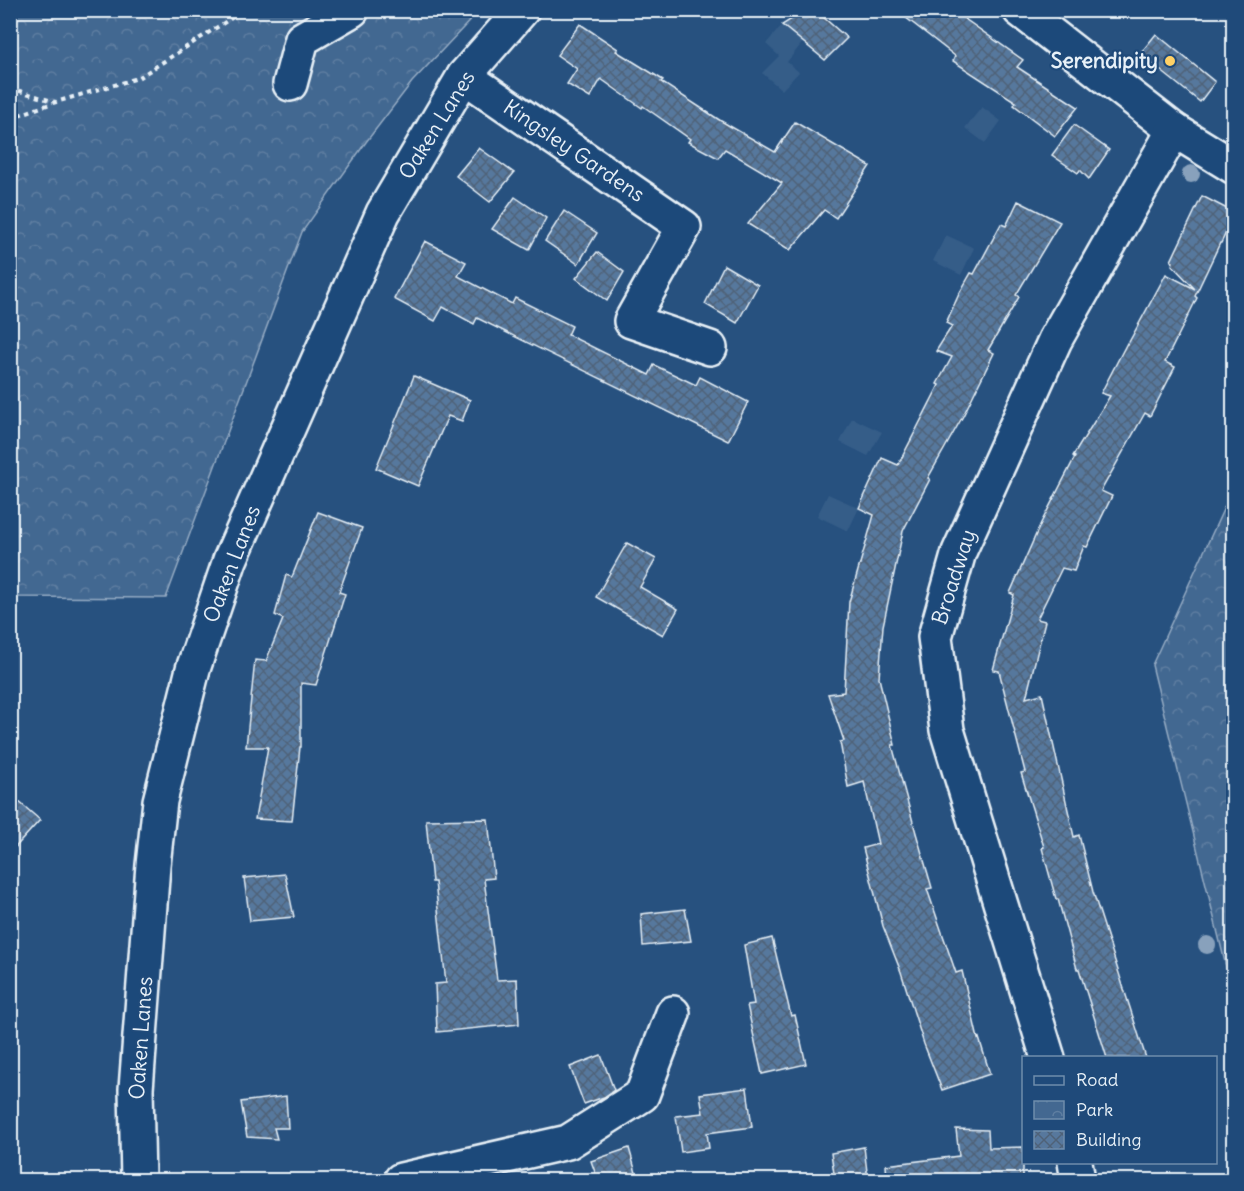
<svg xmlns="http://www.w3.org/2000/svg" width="1244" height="1191" font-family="Delius,sans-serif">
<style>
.built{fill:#355d88}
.park{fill:url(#park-crowns);stroke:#96acc4;stroke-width:1.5}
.building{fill:url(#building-cross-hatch);stroke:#e8f1f8;stroke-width:1.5}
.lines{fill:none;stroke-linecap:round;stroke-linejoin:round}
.minor-casing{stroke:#e8f1f8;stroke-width:38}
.path{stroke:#e8f1f8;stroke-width:4;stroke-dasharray:4.5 4.5;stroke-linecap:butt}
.minor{stroke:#1f4a7a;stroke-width:33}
.tree{fill:#88a1bc}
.poi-dot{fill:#ffd166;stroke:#1f4a7a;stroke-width:2}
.labels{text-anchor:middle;stroke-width:4.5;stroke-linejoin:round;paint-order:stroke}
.poi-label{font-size:21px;font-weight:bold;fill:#e8f1f8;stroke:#1f4a7a;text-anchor:end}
.street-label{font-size:21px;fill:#e8f1f8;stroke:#1f4a7a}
</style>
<defs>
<pattern id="park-crowns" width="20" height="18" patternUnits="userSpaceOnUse" patternTransform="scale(1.5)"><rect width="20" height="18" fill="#436891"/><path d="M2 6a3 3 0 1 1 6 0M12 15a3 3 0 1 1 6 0" fill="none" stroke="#5e7ea1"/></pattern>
<pattern id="building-cross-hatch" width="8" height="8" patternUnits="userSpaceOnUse" patternTransform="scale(1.5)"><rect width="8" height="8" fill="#57789d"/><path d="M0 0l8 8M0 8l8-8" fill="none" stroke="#4f6278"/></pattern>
</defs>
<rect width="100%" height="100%" fill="#27517f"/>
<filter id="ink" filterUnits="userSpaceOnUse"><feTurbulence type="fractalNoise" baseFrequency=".0167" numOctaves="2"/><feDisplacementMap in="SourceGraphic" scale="12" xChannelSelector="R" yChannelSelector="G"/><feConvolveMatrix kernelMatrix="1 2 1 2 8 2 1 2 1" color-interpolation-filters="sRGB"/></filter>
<g filter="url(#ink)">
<g class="built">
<path d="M782 25 803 42 787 62 799 72 782 90 762 73 779 56 766 44Z"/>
<path d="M982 107 1001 121 985 143 965 128Z"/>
<path d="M946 235 974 248 961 275 933 261Z"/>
<path d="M852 418 882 432 868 456 840 442Z"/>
<path d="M828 494 859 508 848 531 817 516Z"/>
</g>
<g class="park">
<path d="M11 11H479L412 82 366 142 302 232 166 598 11 597Z"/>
<path d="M1233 488H1234L1233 995 1152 665Z"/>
</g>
<g class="building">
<path d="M806 10H815L847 38 825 60 782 25Z"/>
<path d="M896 10H952L1023 60 1017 67 1078 107 1055 136 1014 105 1016 102 953 61 955 56Z"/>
<path d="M580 24 618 49 616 51 663 80 661 82 721 121 775 152 795 122 870 166 836 218 824 210 790 250 748 224 782 183 725 149 718 158 688 142 690 139 643 106 642 108 601 79 590 98 567 84 577 69 557 55Z"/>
<path d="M1156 34 1215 82 1200 102 1140 54Z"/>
<path d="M1074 125 1109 150 1089 179 1080 170 1078 173 1052 155Z"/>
<path d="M479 148 514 173 490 202 456 176Z"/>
<path d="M1202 196 1233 212V218L1221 243H1220L1195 296 1197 298 1165 362 1175 367 1150 416 1145 413 1101 491 1112 496 1087 547 1084 546 1074 571 1062 568 1037 619 1045 621 1026 698 1042 694 1074 837 1079 835 1093 892 1146 1058H1107L1079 969H1077L1058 899H1056L1042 848 1044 847 1021 773 1025 772 999 671 993 670 1014 595 1010 593 1041 523 1075 457 1073 456 1110 396 1101 393 1127 343 1128 344 1166 274 1195 289 1172 265 1173 262 1171 261Z"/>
<path d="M515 197 546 218 529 250 492 229Z"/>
<path d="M1018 201 1060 222 1016 295 1019 297 988 350 994 353 963 416 928 478 930 479 903 531 883 626 879 678 895 745H892L916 833 932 888 927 889 956 973 962 971 978 1039 979 1038 990 1074 942 1090 924 1044 901 972 883 926 863 848 878 844 864 782 848 787 840 742 844 741 828 694 844 692 849 602 874 515 859 508 882 458 898 465 939 385 937 384 952 357 936 351 952 326 946 323 959 294 971 273 974 274 1001 224 1006 226Z"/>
<path d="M564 211 597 233 578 264 545 241Z"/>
<path d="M425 241 466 262 458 276 512 304 515 298 572 326 568 335 649 375 654 365 696 385 700 377 748 402 728 441 477 318 474 324 443 307 435 321 394 299Z"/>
<path d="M597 252 624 272 607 301 576 278Z"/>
<path d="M724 265 758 285 737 323 705 304Z"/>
<path d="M414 376 470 400 462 421 448 416 418 486 376 468Z"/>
<path d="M318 512 362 528 339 592 345 594 316 685 301 683V747H300L292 821 255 819 268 747H246L255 660 266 661 283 619 275 615 286 575 292 577Z"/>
<path d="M627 543 656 559 640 587 678 609 663 635 596 597Z"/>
<path d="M10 794 40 820 10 853Z"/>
<path d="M488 819 494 878 484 879 497 980 517 979 519 1024 437 1032 435 984 446 983 435 882H432L426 820Z"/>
<path d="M285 874 294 917 250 921 244 878Z"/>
<path d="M685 909 691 941 643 946 641 914Z"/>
<path d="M772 938 791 1016 795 1015 806 1064 762 1074 747 1005 754 1004 744 945Z"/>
<path d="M601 1055 614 1090 604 1097 584 1104 570 1067Z"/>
<path d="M747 1088 752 1127 707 1133 709 1148 681 1152 676 1116 703 1113 700 1094Z"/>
<path d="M286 1096 288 1128H274L277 1139 247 1137 241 1102Z"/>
<path d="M956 1129 988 1130 989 1148 1023 1147V1180H887L886 1165 959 1156Z"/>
<path d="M864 1147 868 1180H835L831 1153Z"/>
<path d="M629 1148 638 1180H598L591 1161Z"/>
</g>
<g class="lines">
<g class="minor-casing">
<g id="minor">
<path d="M1020 10 1174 130 1234 167"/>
<path d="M464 76 684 227 631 321 710 348"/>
<path d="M290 84 302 39 352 10"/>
<path d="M1048 1058 947 730 935 637 959 552 1055 340 1174 130"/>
<path d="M1075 1162 1078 1180"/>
<path d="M138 1180 136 1089 153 865 160 801 193 669 230 560 383 213 464 76 522 10"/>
<path d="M401 1180 568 1142 642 1095 673 1013"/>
</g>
</g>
<g class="path">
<path d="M10 88 55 102"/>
<path d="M10 118 56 102 138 78 244 10"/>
</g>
<use href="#minor" class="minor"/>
</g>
<g class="tree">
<circle cx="1191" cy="174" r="9"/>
<circle cx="1207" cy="945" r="9"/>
</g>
</g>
<circle class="poi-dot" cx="1170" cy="61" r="6"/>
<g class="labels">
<g class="poi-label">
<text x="1158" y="68">Serendipity</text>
</g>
<g class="street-label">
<text transform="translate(437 125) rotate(-58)" y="7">Oaken Lanes</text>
<text transform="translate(574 151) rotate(34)" y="7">Kingsley Gardens</text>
<text transform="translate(232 564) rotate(-69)" y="7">Oaken Lanes</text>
<text transform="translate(954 577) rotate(-72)" y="7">Broadway</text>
<text transform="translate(141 1038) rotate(-86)" y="7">Oaken Lanes</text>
</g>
</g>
<rect width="1244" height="1191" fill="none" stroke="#1f4a7a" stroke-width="36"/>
<rect x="18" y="18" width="1208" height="1155" fill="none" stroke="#e8f1f8" stroke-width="2" filter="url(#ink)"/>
<rect x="1022" y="1056" width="195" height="108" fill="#1f4a7a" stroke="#6f8dac" stroke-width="1.5"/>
<rect x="1034" y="1076" width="30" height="9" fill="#1f4a7a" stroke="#6f8dac" stroke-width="1.5"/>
<text x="1076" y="1086" font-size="18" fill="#e8f1f8">Road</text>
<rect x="1034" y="1101" width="30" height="18" fill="url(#park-crowns)" stroke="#6f8dac" stroke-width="1.5"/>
<text x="1076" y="1116" font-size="18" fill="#e8f1f8">Park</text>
<rect x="1034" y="1131" width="30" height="18" fill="url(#building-cross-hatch)" stroke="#6f8dac" stroke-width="1.5"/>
<text x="1076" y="1146" font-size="18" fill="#e8f1f8">Building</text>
</svg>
